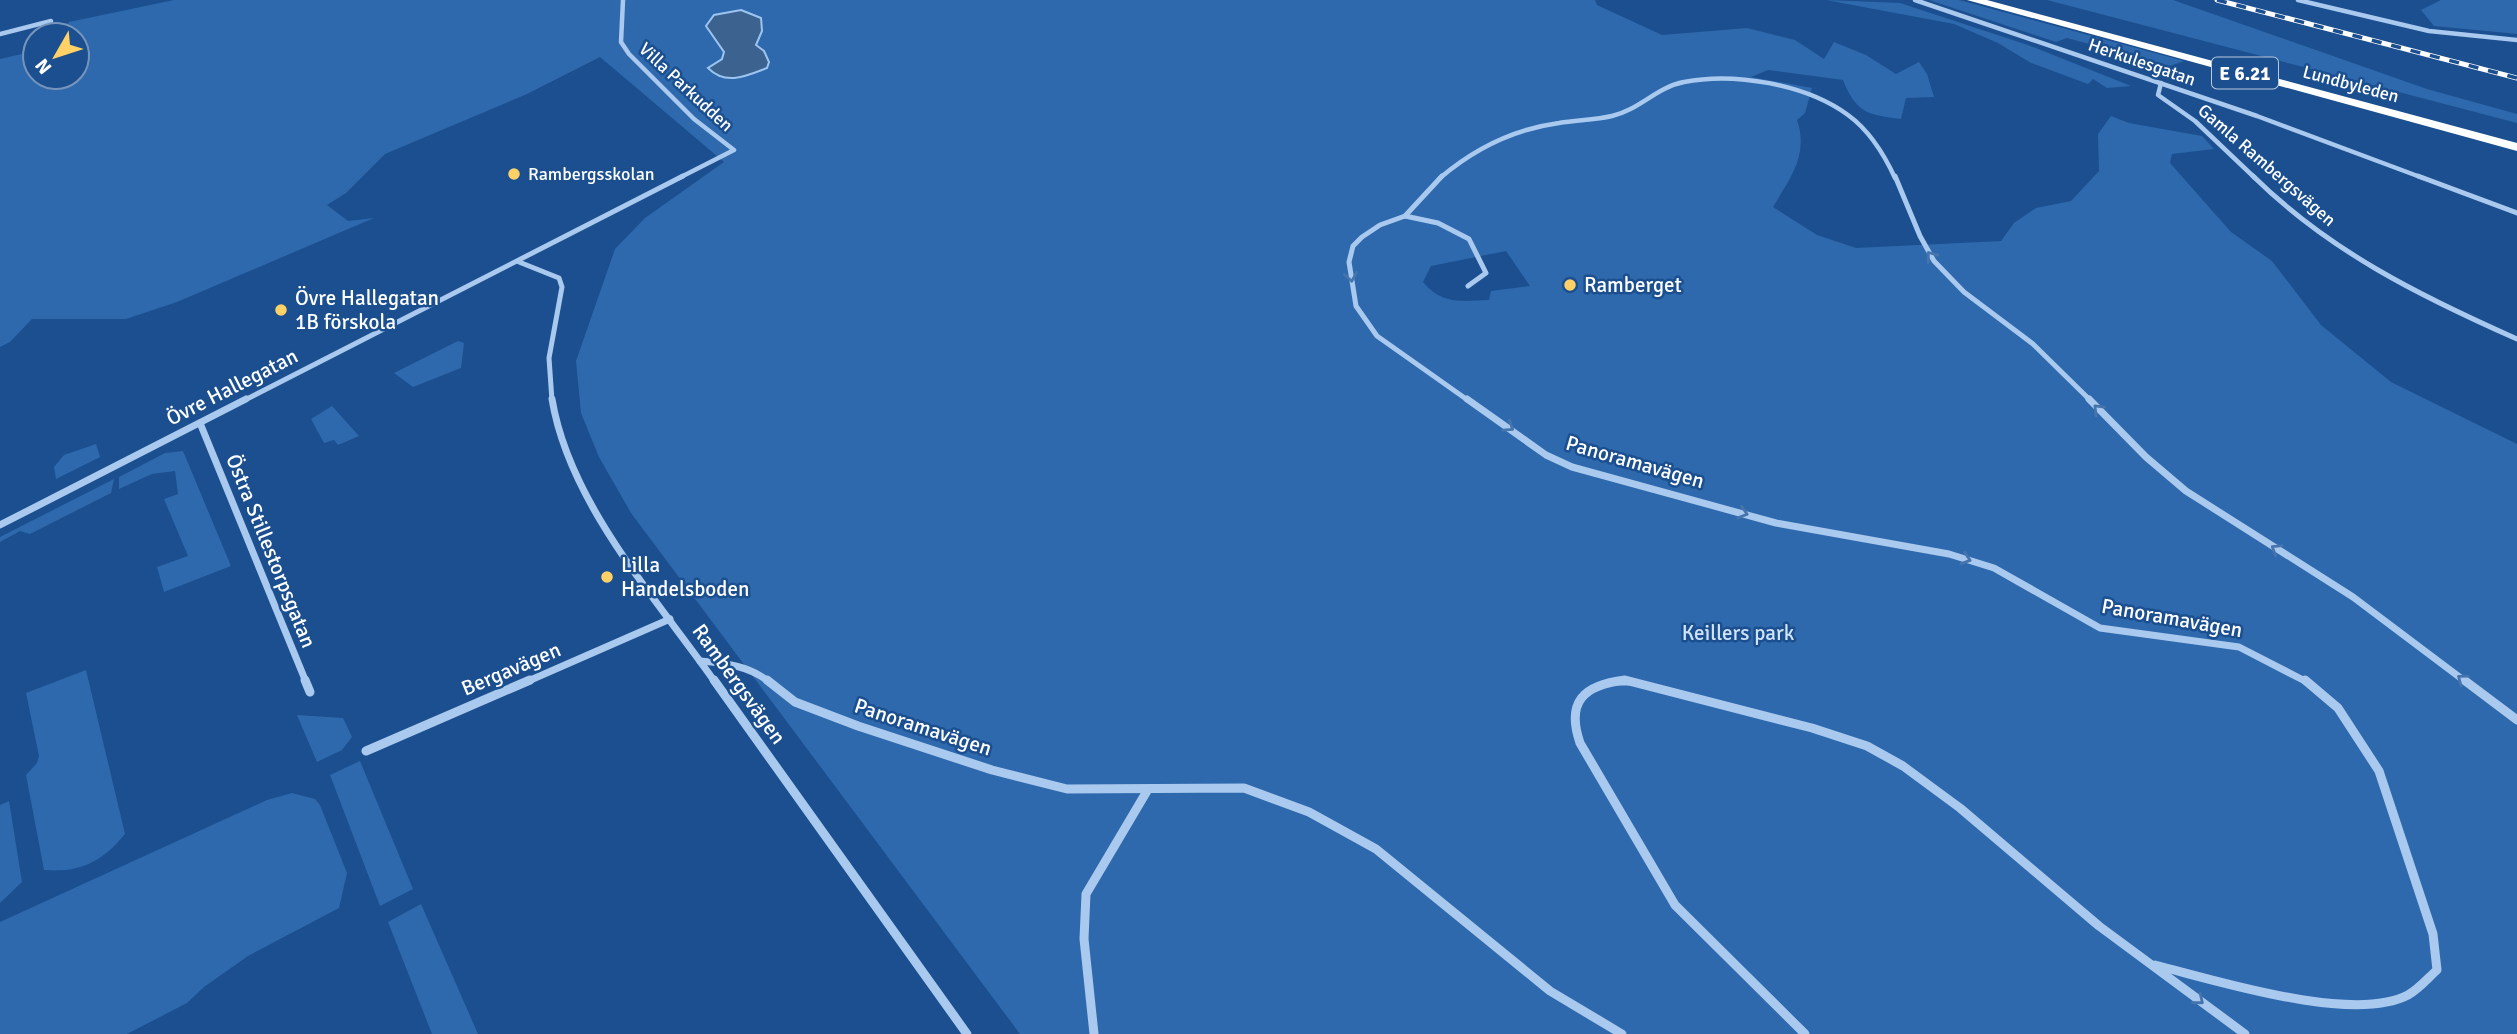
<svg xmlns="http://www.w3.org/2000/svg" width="2517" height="1034" font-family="Signika,sans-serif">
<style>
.green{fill:#2e69ad;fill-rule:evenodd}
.water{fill:#3c6290;stroke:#9cc4f0;stroke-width:2}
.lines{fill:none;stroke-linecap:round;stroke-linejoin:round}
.minor-far3{stroke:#a9c9ee;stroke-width:4.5}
.minor-far2{stroke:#a9c9ee;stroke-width:5}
.minor-far1{stroke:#a9c9ee;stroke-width:7}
.minor{stroke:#a9c9ee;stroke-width:9}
.motorway{fill:#fff;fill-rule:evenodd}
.rail-casing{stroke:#fff;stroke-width:5}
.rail{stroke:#1b4f8f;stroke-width:3.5;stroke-dasharray:10;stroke-linecap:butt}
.oneway{stroke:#4674ac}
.poi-dot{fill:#ffd166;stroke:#1b4f8f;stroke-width:2.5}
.labels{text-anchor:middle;stroke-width:5;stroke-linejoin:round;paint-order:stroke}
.far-street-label{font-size:18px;fill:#fff;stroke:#1b4f8f}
.far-poi-label{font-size:18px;fill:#fff;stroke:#1b4f8f;text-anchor:start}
.shield{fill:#1b4f8f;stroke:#bbcadd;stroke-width:2}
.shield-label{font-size:19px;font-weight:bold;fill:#fff}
.poi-label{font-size:21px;fill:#fff;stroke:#1b4f8f;text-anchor:start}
.street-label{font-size:21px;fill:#fff;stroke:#1b4f8f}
.park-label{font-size:21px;fill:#cfe3fa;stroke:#1b4f8f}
</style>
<rect width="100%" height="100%" fill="#1b4f8f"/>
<g class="green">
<path d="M174 0H1595L1597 5 1662 35 1747 28 1795 40 1824 59 1834 42 1866 55 1896 74 1919 62 1927 74 1934 97 1906 98 1901 119C1868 115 1856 113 1843 80L1768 70 1751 77 1812 88 1805 113 1797 120C1809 155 1790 178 1773 207L1817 235 1856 248 2001 241 2014 223 2036 208 2071 201 2099 171 2098 134 2111 116 2129 123 2202 136 2214 149 2172 154 2170 163 2231 232 2272 261 2321 325 2391 382 2517 444V1034H1020L631 513 599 457 581 413 576 361 615 249 645 218 724 162 600 57 527 94 385 154 346 193 327 205 348 221 374 218 177 302 126 319H32L10 342 0 347V59L35 51V77H77V35H58L69 22ZM706 26 762 31 756 45 764 52 769 62 741 77 721 78 709 67 722 59 724 52ZM1506 251 1530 286 1491 291 1489 300C1460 301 1443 305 1423 282L1431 266Z"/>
<path d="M1826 0 1900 3 2028 45 2131 86 2107 88 2093 79 2088 84 2031 63 1998 43 1954 24Z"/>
<path d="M1929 0H1959L2184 61 2170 66 2067 38 2056 42Z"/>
<path d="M2047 0H2173L2427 89 2517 114V123Z"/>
<path d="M2441 0H2517V34L2434 26 2421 10Z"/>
<path d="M458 341 464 343 461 368 413 387 394 373Z"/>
<path d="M332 406 359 436 338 445 334 440 324 443 311 419Z"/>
<path d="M96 444 100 457 56 479 54 467 64 455Z"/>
<path d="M183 451 231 566 164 592 157 567 188 556 164 499 178 494 175 471 152 474 119 489V477L165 453Z"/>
<path d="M114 479 111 493 30 534 20 531 0 542V537Z"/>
<path d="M86 670 125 834C102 862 80 873 44 870L26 775 37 763 39 756 26 693Z"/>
<path d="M297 715 343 718 352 737 342 750 317 762Z"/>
<path d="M360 761 413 889 380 906 330 775Z"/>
<path d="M292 793 315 799 320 805 347 873 339 908 248 956 204 987 187 1003 127 1034H0V922L267 800Z"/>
<path d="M9 801 22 882 0 903V805Z"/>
<path d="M421 904 478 1034H432L388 922Z"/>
</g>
<path class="water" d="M741 10 761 18 762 31 756 45 764 51 769 62 767 68C746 76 726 86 708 68L722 59 724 52 706 26 714 15Z"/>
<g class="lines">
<g class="minor-far3">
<path d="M623 0 621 42 629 54 694 119 734 150 679 178"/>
<path d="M1915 0 2257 116 2423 178"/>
<path d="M2298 0 2429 31 2517 40"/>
<path d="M0 34 51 21"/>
<path d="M2161 83 2158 95 2195 121 2255 178"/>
<path d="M1440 178C1474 149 1515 129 1559 123 1577 120 1595 120 1612 116 1639 110 1657 87 1684 82 1734 72 1806 84 1848 115 1870 131 1884 154 1895 178"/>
</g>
<g class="minor-far2">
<path d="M1895 176 1920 236 1934 261 1964 292 2033 344 2091 401"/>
<path d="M2253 176C2329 251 2420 296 2517 339"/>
<path d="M2418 176 2517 213"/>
<path d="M1405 216 1442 176"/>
<path d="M519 262 559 278 562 287 549 358 552 401"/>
<path d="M1468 286 1486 273 1469 239 1438 223 1405 216 1380 225 1362 237 1353 246 1349 262 1356 306 1377 336 1469 401"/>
<path d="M243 401 683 176"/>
</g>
<g class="minor-far1">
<path d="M552 399C569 503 656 598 715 682"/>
<path d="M1467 399 1546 455 1572 467 1776 523 1949 554 1994 568 2100 628 2239 647 2307 682"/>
<path d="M2089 399 2146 457 2186 491 2353 597 2466 682"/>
<path d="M200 423 306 682"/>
<path d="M0 525 246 399"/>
<path d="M700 661C725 663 750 666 769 682"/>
<path d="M526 682 670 619"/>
<path d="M1611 682H1631"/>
</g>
<g class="minor">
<path d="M305 680 310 692"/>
<path d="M714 680 967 1034"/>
<path d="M767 680 795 702 858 726 992 770 1067 789 1244 788 1309 812 1376 849 1550 991 1622 1034"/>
<path d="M2464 680 2517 720"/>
<path d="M366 751 530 680"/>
<path d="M2155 965C2215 980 2353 1024 2408 995 2419 989 2428 978 2437 970L2433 934 2379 771 2338 708 2305 680"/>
<path d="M1094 1034 1084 939 1086 894 1147 791"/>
<path d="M1805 1034 1675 905 1580 743C1566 702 1583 685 1625 680L1812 728 1867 746 1903 766 1960 808 2099 926 2245 1034"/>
</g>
<path class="motorway" d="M1967 0H1987L2517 143V151Z"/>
<g class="rail-casing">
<path id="rail" d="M2217 0 2517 78"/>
</g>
<use href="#rail" class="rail"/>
</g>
<defs><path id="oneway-chevron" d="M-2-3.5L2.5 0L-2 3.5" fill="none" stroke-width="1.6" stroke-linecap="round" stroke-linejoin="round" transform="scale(1.75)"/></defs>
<g class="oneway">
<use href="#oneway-chevron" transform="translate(1931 256) rotate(-127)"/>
<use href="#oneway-chevron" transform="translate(1351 277) rotate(81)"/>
<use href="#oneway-chevron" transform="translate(2098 409) rotate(-135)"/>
<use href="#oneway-chevron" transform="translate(1509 427) rotate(34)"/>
<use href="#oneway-chevron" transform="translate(1743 513) rotate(17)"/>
<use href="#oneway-chevron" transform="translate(2276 549) rotate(-148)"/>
<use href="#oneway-chevron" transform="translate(1966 559) rotate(18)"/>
<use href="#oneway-chevron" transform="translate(2462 679) rotate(-143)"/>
<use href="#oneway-chevron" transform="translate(2199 1000) rotate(39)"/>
</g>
<g class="poi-dot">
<circle cx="514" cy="174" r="7"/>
<circle cx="1570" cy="285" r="7"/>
<circle cx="281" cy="310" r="7"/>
<circle cx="607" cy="577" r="7"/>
</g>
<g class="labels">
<g class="far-street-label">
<text transform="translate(2142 62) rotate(19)" y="6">Herkulesgatan</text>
<text transform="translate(2351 84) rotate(15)" y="6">Lundbyleden</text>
<text transform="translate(686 87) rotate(43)" y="6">Villa Parkudden</text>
<text transform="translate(2267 165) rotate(41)" y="6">Gamla Rambergsvägen</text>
</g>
<g class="far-poi-label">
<text x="528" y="180">Rambergsskolan</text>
</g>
<rect class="shield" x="2212" y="57.5" width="66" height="31" rx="5"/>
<g class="shield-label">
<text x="2245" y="80">E 6.21</text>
</g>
<g class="poi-label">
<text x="1584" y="292">Ramberget</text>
<text x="295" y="305">Övre Hallegatan<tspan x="295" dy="24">1B förskola</tspan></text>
<text x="621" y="572">Lilla<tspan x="621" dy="24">Handelsboden</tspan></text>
</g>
<g class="street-label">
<text transform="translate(232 387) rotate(-27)" y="7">Övre Hallegatan</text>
<text transform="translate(1635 462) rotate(16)" y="7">Panoramavägen</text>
<text transform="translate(271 551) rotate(68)" y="7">Östra Stillestorpsgatan</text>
<text transform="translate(2172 618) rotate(10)" y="7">Panoramavägen</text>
<text transform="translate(511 669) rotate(-23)" y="7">Bergavägen</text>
<text transform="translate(739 684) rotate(54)" y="7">Rambergsvägen</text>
<text transform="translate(923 727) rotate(18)" y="7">Panoramavägen</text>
</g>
<g class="park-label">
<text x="1738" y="640">Keillers park</text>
</g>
</g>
<g transform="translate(56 56) rotate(231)"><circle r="33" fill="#1b4f8f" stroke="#7695bc" stroke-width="2"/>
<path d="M0-5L12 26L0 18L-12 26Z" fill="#ffd166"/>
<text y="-10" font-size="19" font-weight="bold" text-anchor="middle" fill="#ffffff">N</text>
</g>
</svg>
